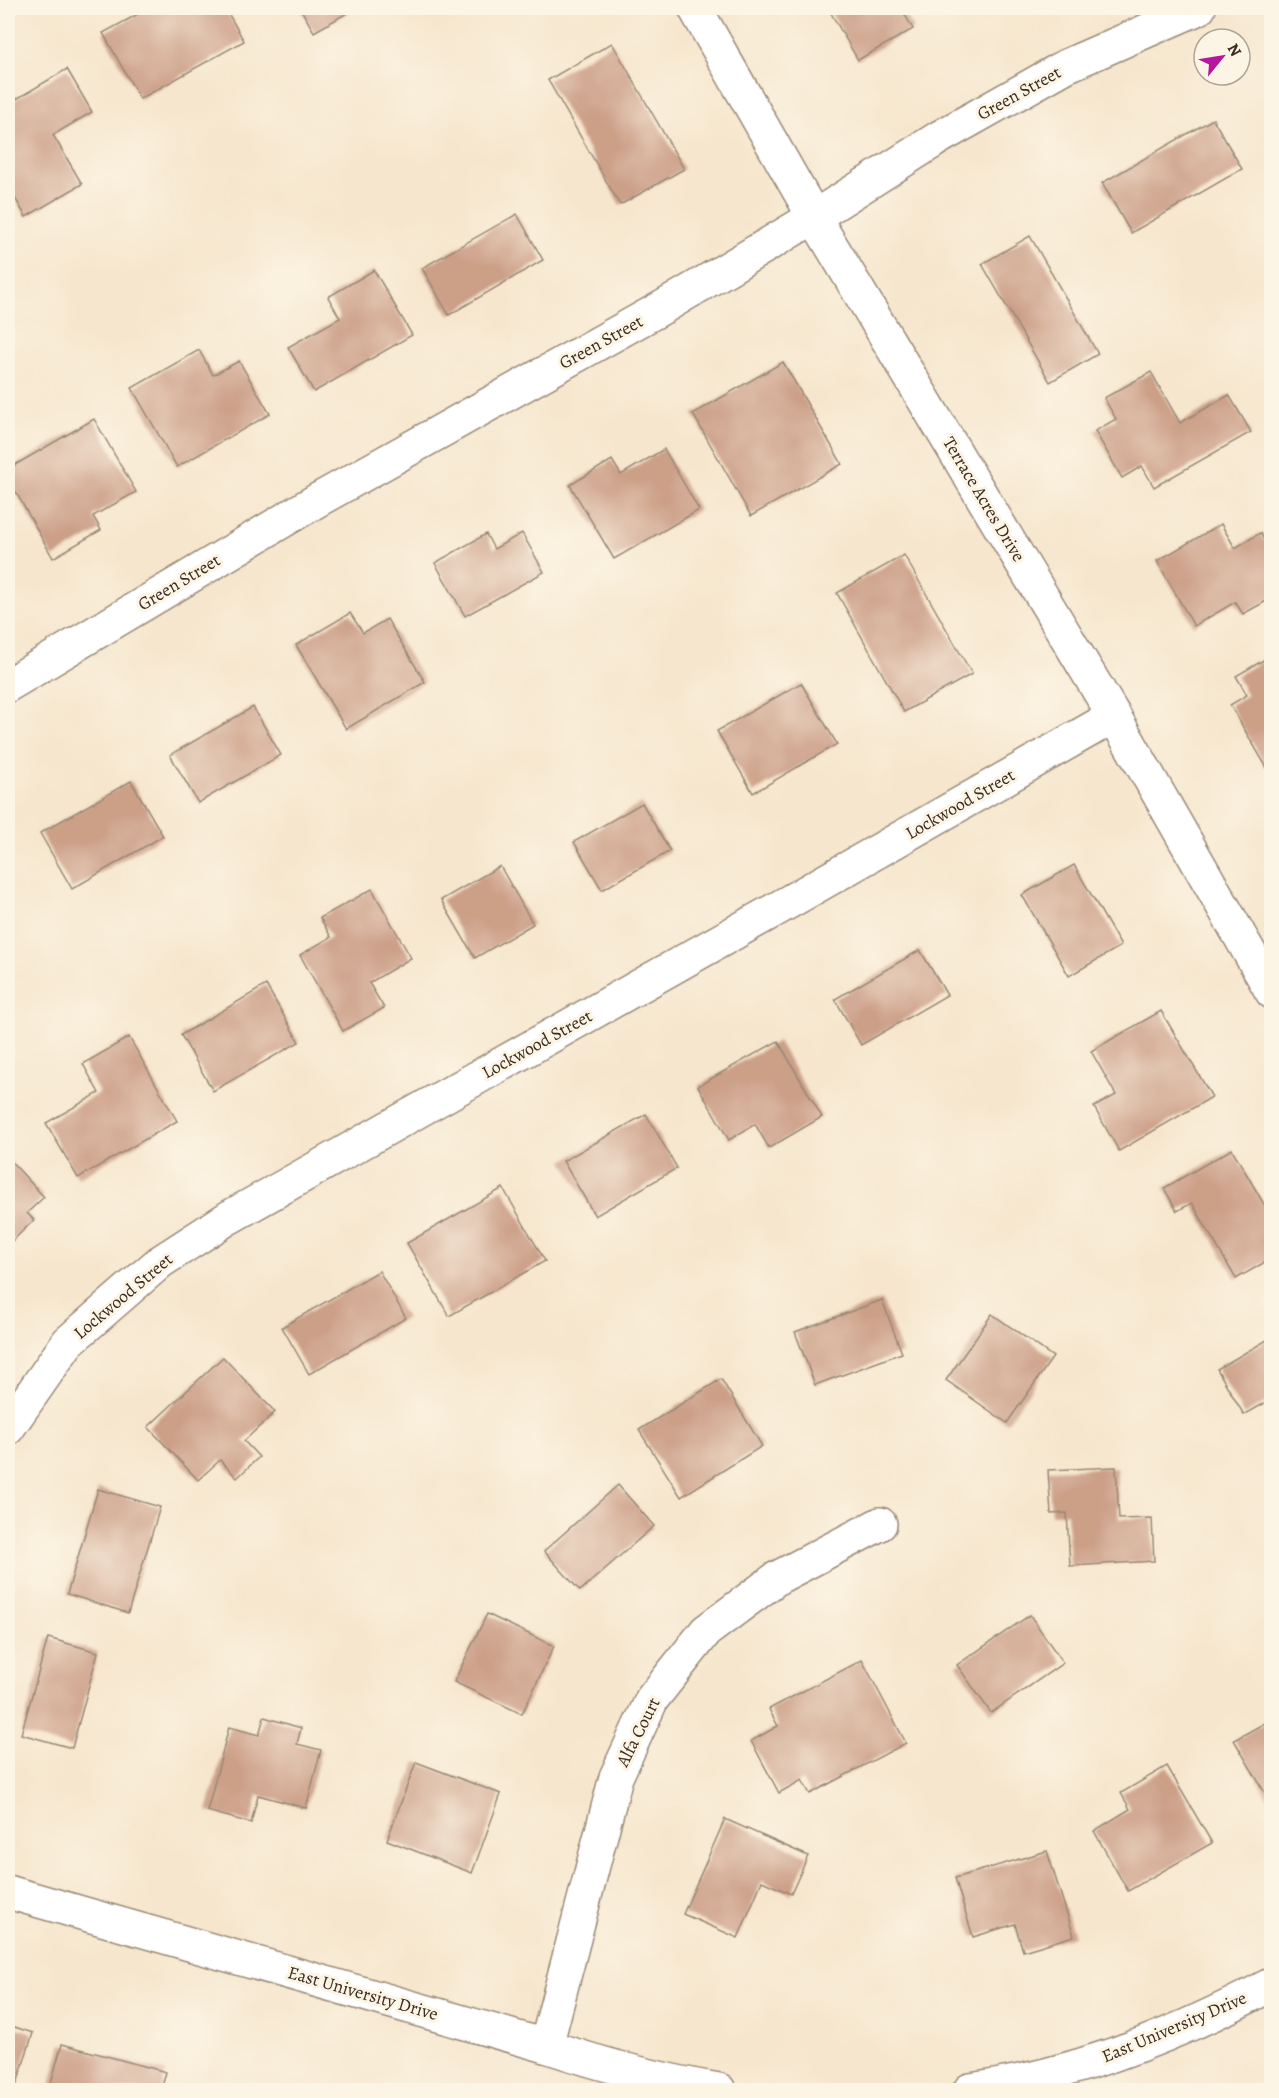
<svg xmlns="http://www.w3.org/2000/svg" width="1279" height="2098" font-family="Alegreya,serif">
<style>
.building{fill:#cc9f87}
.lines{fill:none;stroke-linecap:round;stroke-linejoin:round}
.street-casing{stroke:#988876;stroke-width:36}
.secondary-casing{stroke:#988876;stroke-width:36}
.street{stroke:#fff;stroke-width:33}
.secondary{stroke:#fff;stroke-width:33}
.labels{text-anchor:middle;stroke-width:6;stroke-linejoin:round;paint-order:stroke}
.street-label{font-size:18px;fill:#3b2a1e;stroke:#fcf5e5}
</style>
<rect width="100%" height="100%" fill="#fcf5e5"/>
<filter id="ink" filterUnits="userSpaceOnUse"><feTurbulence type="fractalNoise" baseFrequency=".0167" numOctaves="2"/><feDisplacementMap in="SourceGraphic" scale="12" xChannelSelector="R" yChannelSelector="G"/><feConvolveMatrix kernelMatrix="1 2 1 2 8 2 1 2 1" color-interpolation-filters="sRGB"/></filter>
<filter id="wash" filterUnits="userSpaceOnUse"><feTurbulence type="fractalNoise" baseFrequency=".008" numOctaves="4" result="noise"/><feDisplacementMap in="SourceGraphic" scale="24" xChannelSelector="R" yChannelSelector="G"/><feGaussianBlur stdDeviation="1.35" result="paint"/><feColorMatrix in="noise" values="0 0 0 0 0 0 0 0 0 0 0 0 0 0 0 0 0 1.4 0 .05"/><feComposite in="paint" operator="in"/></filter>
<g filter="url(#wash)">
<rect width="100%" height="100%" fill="#f6e6cd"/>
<g id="blocks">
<g class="building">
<path d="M149 8H225L244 41 140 99 103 33Z"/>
<path d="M300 8H356L314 32Z"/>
<path d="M828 8H901L913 29 858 60Z"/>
<path d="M612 43 684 169 620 205 548 80Z"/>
<path d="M67 69 92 112 53 135 82 184 26 217 8 186V104Z"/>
<path d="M1213 119 1242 169 1131 233 1102 183Z"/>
<path d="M517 214 543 260 449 315 422 268Z"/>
<path d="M1030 236 1098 354 1050 382 982 264Z"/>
<path d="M374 270 412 335 314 392 288 347 340 318 328 297Z"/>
<path d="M199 350 213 375 239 361 270 414 177 467 132 388Z"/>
<path d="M783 362 842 464 751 516 693 414Z"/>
<path d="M1151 372 1180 423 1229 395 1251 432 1154 487 1142 466 1122 478 1095 431 1116 419 1104 398Z"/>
<path d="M94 419 136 492 93 516 101 530 53 558 8 478V469Z"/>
<path d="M664 449 699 510 614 559 570 485 612 460 621 475Z"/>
<path d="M1221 524 1235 548 1260 533 1272 552V598L1243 614 1235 602 1194 626 1157 561Z"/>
<path d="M522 533 544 572 465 616 435 563 486 534 494 549Z"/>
<path d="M904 555 972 674 904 712 837 593Z"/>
<path d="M350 613 363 633 387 619 425 682 346 729 296 645Z"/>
<path d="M1272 655V772L1270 773 1230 705 1247 695 1236 676Z"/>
<path d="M801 683 837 744 753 793 717 731Z"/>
<path d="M253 707 281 755 198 803 170 755Z"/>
<path d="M131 781 163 836 72 889 40 833Z"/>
<path d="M642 803 670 851 602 890 574 842Z"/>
<path d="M1074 865 1121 946 1069 976 1022 895Z"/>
<path d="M500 866 533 924 475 958 441 900Z"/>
<path d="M372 889 411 958 369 983 384 1008 343 1031 300 955 331 937 320 918Z"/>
<path d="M920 950 947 995 861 1045 835 999Z"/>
<path d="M266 985 299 1042 213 1091 181 1035Z"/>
<path d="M1161 1011 1212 1097 1119 1151 1094 1107 1116 1095 1091 1051Z"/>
<path d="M129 1037 177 1121 78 1178 46 1123 99 1093 83 1064Z"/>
<path d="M778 1041 822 1117 769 1148 755 1124 729 1140 698 1086Z"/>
<path d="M646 1114 677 1168 595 1216 563 1161Z"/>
<path d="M1232 1149 1272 1218V1258L1236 1279 1192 1203 1177 1211 1164 1188Z"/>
<path d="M8 1158 44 1197 27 1213 34 1220 8 1245Z"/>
<path d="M503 1188 545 1261 449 1316 407 1243Z"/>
<path d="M379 1271 406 1318 309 1374 282 1327Z"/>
<path d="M882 1300 902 1353 815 1385 795 1332Z"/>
<path d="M992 1314 1053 1357 1007 1423 946 1380Z"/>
<path d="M1272 1337V1399L1244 1415 1217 1369Z"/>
<path d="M223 1357 275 1412 244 1441 259 1457 237 1478 220 1460 198 1480 148 1427Z"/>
<path d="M721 1379 762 1446 681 1497 639 1430Z"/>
<path d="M1116 1467 1119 1519 1152 1518 1154 1561 1070 1566 1067 1513 1051 1514 1048 1470Z"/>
<path d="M618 1485 654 1526 580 1591 544 1551Z"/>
<path d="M98 1489 160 1507 128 1613 67 1594Z"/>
<path d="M487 1614 554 1646 522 1714 454 1682Z"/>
<path d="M1030 1615 1063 1663 991 1713 957 1665Z"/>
<path d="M48 1638 98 1652 72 1748 21 1734Z"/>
<path d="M862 1660 906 1743 810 1794 802 1780 779 1793 751 1741 778 1726 769 1709Z"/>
<path d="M264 1717 301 1728 297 1744 321 1750 306 1808 258 1795 251 1823 207 1811 229 1727 259 1735Z"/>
<path d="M1272 1719V1805L1234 1740Z"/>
<path d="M416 1762 501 1794 472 1873 387 1840Z"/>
<path d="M1167 1766 1212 1843 1128 1891 1094 1831 1130 1809 1121 1793Z"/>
<path d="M725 1819 808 1856 791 1894 762 1881 738 1938 683 1914Z"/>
<path d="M1047 1851 1074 1936 1023 1951 1015 1924 973 1937 955 1878Z"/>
<path d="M8 2025 33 2033 15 2090H8Z"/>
<path d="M62 2044 166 2072 161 2090H49Z"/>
</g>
</g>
</g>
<g filter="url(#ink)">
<use href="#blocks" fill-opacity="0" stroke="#988876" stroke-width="1.5"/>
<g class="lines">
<g class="street-casing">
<g id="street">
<path d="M695 8 814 217 1114 716 1272 992"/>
<path d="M8 685 316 501 665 306 814 217 940 137 1066 66 1199 8"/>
<path d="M8 1428 68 1342 160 1262 228 1218 773 911 1114 716"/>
<path d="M546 2046 616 1777 652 1699 706 1631 777 1578 880 1524"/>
</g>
</g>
<g class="secondary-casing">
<g id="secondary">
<path d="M8 1892 546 2046C603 2065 659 2080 719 2090"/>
<path d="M970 2090C1077 2075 1177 2035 1272 1984"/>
</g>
</g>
<use href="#street" class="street"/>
<use href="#secondary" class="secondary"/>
</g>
</g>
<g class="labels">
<g class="street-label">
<text transform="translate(1019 93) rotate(-29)" y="6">Green Street</text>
<text transform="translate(601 342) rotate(-29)" y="6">Green Street</text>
<text transform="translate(984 499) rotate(59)" y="6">Terrace Acres Drive</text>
<text transform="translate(179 582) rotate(-31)" y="6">Green Street</text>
<text transform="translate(960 804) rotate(-30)" y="6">Lockwood Street</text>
<text transform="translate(537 1044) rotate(-29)" y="6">Lockwood Street</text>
<text transform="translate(123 1296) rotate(-40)" y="6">Lockwood Street</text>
<text transform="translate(638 1732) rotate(-63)" y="6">Alfa Court</text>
<text transform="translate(363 1993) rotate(16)" y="6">East University Drive</text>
<text transform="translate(1174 2027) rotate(-23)" y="6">East University Drive</text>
</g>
</g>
<rect width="1279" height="2098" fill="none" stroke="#fcf5e5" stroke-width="30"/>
<g transform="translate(1222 57) rotate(60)"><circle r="28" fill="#fcf5e5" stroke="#afa495" stroke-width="1.5"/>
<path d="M0-4.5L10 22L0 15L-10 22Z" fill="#b5179e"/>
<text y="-9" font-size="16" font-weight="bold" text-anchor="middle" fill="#3b2a1e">N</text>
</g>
</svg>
